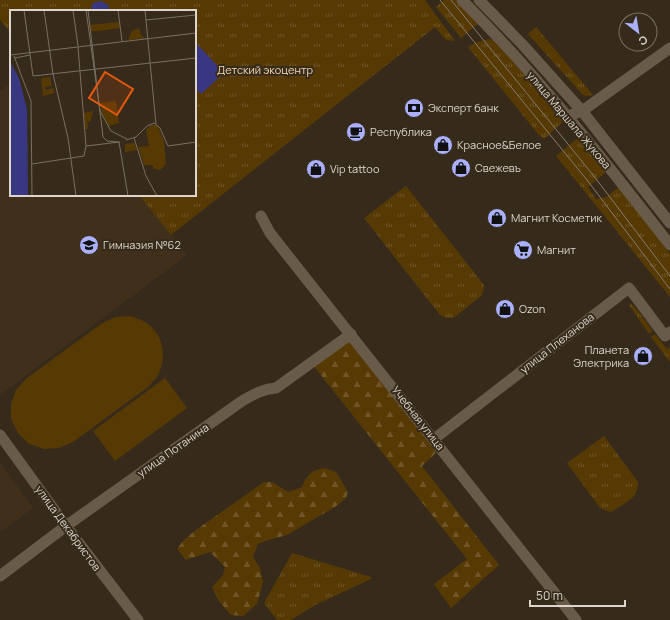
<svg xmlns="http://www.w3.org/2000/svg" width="670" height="620" font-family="Manrope,sans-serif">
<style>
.built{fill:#40301b}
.grass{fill:url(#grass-tufts)}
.forest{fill:url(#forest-firs)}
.garden{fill:#573904}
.water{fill:#393781}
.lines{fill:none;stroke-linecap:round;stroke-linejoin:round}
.minor{stroke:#685b4a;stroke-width:11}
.secondary{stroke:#685b4a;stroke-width:11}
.tram{stroke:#857b6e;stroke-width:1}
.labels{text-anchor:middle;stroke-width:4;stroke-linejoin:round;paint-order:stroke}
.park-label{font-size:11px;fill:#f9dbb4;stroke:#362b1b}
.poi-label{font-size:11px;fill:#ddd5cc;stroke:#362b1b;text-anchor:start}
.street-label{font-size:11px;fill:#ddd5cc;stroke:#362b1b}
.inset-river{fill:none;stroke:#393781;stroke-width:2}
.inset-road{fill:none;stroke:#796f62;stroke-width:1}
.view{fill:#e8590c;fill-opacity:0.15;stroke:#e8590c;stroke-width:2}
.inset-edge{fill:none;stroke:#ddd5cc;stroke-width:2}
</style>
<defs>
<pattern id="grass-tufts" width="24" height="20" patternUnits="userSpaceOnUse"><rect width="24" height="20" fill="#573904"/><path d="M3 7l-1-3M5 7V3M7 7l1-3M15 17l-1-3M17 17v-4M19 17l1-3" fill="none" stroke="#6f5527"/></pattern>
<pattern id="forest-firs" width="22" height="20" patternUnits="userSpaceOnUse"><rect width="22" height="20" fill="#573904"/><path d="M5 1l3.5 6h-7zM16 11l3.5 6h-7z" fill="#6f5527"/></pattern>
</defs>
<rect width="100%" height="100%" fill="#362b1b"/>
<g class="built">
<path d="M11 83V195H140L187 255 0 395V91Z"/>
<path d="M0 463 33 508 0 532Z"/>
</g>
<g class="grass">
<path d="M0 0H425L455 41 446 40 435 27 171 235 139 195H195V11H11V33L0 20Z"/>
<path d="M444 0H456L479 23 461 38 436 7Z"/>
<path d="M536 27 593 95 585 96 582 94 528 34Z"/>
<path d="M490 39 494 41 566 119 544 139 538 134 468 47 477 42Z"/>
<path d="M579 137 606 172 588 187 596 199 606 197 619 187 670 254V297L556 156Z"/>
<path d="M406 186 484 285V288L482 295 456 316 453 318H446L440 315 364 218Z"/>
<path d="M631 304 634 306 653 331 649 334 629 305Z"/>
<path d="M655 334 667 349 670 347V362L651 337Z"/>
<path d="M604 436 638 482C639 498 625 503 613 511L610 512 600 508 567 463Z"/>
<path d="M292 553 371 577V579L315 605 291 620H277L264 603Z"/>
</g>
<g class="forest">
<path d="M351 337 439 450 422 466 499 565 451 608 434 584 467 559 312 364Z"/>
<path d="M324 468 336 472 348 492 346 498 335 507 316 518 287 535 265 541 258 544 253 557 260 568 263 582 257 604 243 616 231 615 219 601 212 587 223 575 225 567 210 552 186 560 177 549 183 541 196 530 264 482H272L288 492 302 487C307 475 310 471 324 468Z"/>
</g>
<g class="garden">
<path d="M130 316C135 318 141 319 145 322 163 333 168 357 158 375 156 379 151 383 148 387L73 442 59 448 44 449 29 444 18 433 11 419V404L16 390 27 378 101 324 115 317Z"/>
<path d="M165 378 187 408 115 461 93 431Z"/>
</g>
<g class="water">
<path d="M101 1 108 5 110 11H90L93 3Z"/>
<path d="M195 42 224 73 201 94 195 88Z"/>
</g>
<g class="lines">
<g class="minor">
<path d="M568 116 582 111 670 48"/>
<path d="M261 216 270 233 576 620"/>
<path d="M0 435 66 526 138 620"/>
<path d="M434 439 629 288 665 336 670 332"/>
<path d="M0 576 66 526 242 401C254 394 263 389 276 388L351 334"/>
</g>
<g class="secondary">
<path d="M462 0C538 76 604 160 670 245"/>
<path d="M479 0 522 44 582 111 670 223"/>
</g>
<g class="tram">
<path d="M440 0 587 180 670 289"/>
<path d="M451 0 593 175 670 276"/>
</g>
</g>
<defs>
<g id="bank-disc" transform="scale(1)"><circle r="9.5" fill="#aab0fb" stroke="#362b1b"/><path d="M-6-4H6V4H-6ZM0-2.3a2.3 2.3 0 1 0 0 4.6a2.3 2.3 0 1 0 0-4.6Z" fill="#111"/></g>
<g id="cafe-disc" transform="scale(1)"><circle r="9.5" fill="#aab0fb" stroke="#362b1b"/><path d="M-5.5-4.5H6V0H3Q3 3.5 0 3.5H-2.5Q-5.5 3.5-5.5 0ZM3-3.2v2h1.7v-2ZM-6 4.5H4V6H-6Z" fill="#111"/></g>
<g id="shop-disc" transform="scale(1)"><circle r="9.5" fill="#aab0fb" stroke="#362b1b"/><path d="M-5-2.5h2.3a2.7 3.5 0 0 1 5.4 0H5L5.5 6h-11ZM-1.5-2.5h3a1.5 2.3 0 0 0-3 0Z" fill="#111"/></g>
<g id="school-disc" transform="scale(1)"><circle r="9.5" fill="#aab0fb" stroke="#362b1b"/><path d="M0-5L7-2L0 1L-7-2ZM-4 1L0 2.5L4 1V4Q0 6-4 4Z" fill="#111"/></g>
<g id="supermarket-disc" transform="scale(1)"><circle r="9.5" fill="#aab0fb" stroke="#362b1b"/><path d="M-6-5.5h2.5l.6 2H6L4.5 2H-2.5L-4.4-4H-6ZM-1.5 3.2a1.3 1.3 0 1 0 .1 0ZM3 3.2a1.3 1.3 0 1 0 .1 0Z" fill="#111"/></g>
</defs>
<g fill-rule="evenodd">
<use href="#bank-disc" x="414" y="108"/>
<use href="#cafe-disc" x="356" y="132"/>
<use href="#shop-disc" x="443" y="145"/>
<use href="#shop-disc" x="461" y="168"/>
<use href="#shop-disc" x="316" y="169"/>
<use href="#shop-disc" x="497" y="218"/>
<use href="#school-disc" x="89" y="245"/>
<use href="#supermarket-disc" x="523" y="250"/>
<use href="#shop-disc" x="505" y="309"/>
<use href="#shop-disc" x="643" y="356"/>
</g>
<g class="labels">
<g class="park-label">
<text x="265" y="74">Детский экоцентр</text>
</g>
<g class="poi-label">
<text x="428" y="112">Эксперт банк</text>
<text x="370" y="136">Республика</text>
<text x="457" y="149">Красное&amp;Белое</text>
<text x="475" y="172">Свежевъ</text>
<text x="330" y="173">Vip tattoo</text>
<text x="511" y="222">Магнит Косметик</text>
<text x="103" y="249">Гимназия №62</text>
<text x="537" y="254">Магнит</text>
<text x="519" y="313">Ozon</text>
<text x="629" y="354" text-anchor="end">Планета<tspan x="629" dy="13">Электрика</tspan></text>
</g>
<g class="street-label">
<text transform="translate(569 120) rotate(50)" y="4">улица Маршала Жукова</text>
<text transform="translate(557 343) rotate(-38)" y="4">улица Плеханова</text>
<text transform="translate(418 418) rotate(52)" y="4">Учебная улица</text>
<text transform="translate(173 450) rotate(-35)" y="4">улица Потанина</text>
<text transform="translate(68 528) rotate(54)" y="4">улица Декабристов</text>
</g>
</g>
<g transform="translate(10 10)">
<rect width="186" height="186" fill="#362b1b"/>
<path d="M109 12 110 18 89 21H81L79 15ZM129 18 131 25 135 28 118 30 122 21ZM106 91 109 113 99 116 92 104 90 93ZM83 101 80 112H78L77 104 78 119H75L74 103ZM115 131V134L124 133 127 140 115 142Z" fill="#573904"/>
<path d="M40 67 42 76 35 77 36 80 43 78 44 83 33 86 31 68Z" fill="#573904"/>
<path d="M141 115H147L154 131 156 154 150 160 144 159 142 155H134L128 137 139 136 136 120Z" fill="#573904"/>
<path d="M0 51 9 68 17 99 18 186H0Z" fill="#393781"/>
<path class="inset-river" d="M0 80 7 111 11 186"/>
<path class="inset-road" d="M14 0 23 66 186 48M34 0 43 64 58 128 66 186M63 0 68 36M76 0 90 101 101 121 117 129M78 0 93 127 97 131 109 132 118 186M108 0 112 31M135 0 146 114M136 10 186 5M68 37 76 136M0 45 186 23M4 46 21 91 22 186M5 48 20 45M124 128 136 166 147 186M116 130 126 127 137 116 144 113 150 118 158 136 186 132M22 154 74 146 76 136 110 132"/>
<path class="view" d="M95 62 123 79 107 105 79 88Z"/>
<rect width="186" height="186" class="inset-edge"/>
</g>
<g transform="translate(638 32) rotate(149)"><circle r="19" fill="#362b1b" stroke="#796f62"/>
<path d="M0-3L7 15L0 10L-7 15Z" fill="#aab0fb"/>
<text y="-6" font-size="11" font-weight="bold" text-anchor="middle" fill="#ddd5cc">С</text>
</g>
<path d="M530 600v6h95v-6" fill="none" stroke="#ddd5cc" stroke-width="2"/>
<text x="536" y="600" font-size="12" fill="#ddd5cc" stroke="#362b1b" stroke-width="3" paint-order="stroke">50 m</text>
</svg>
